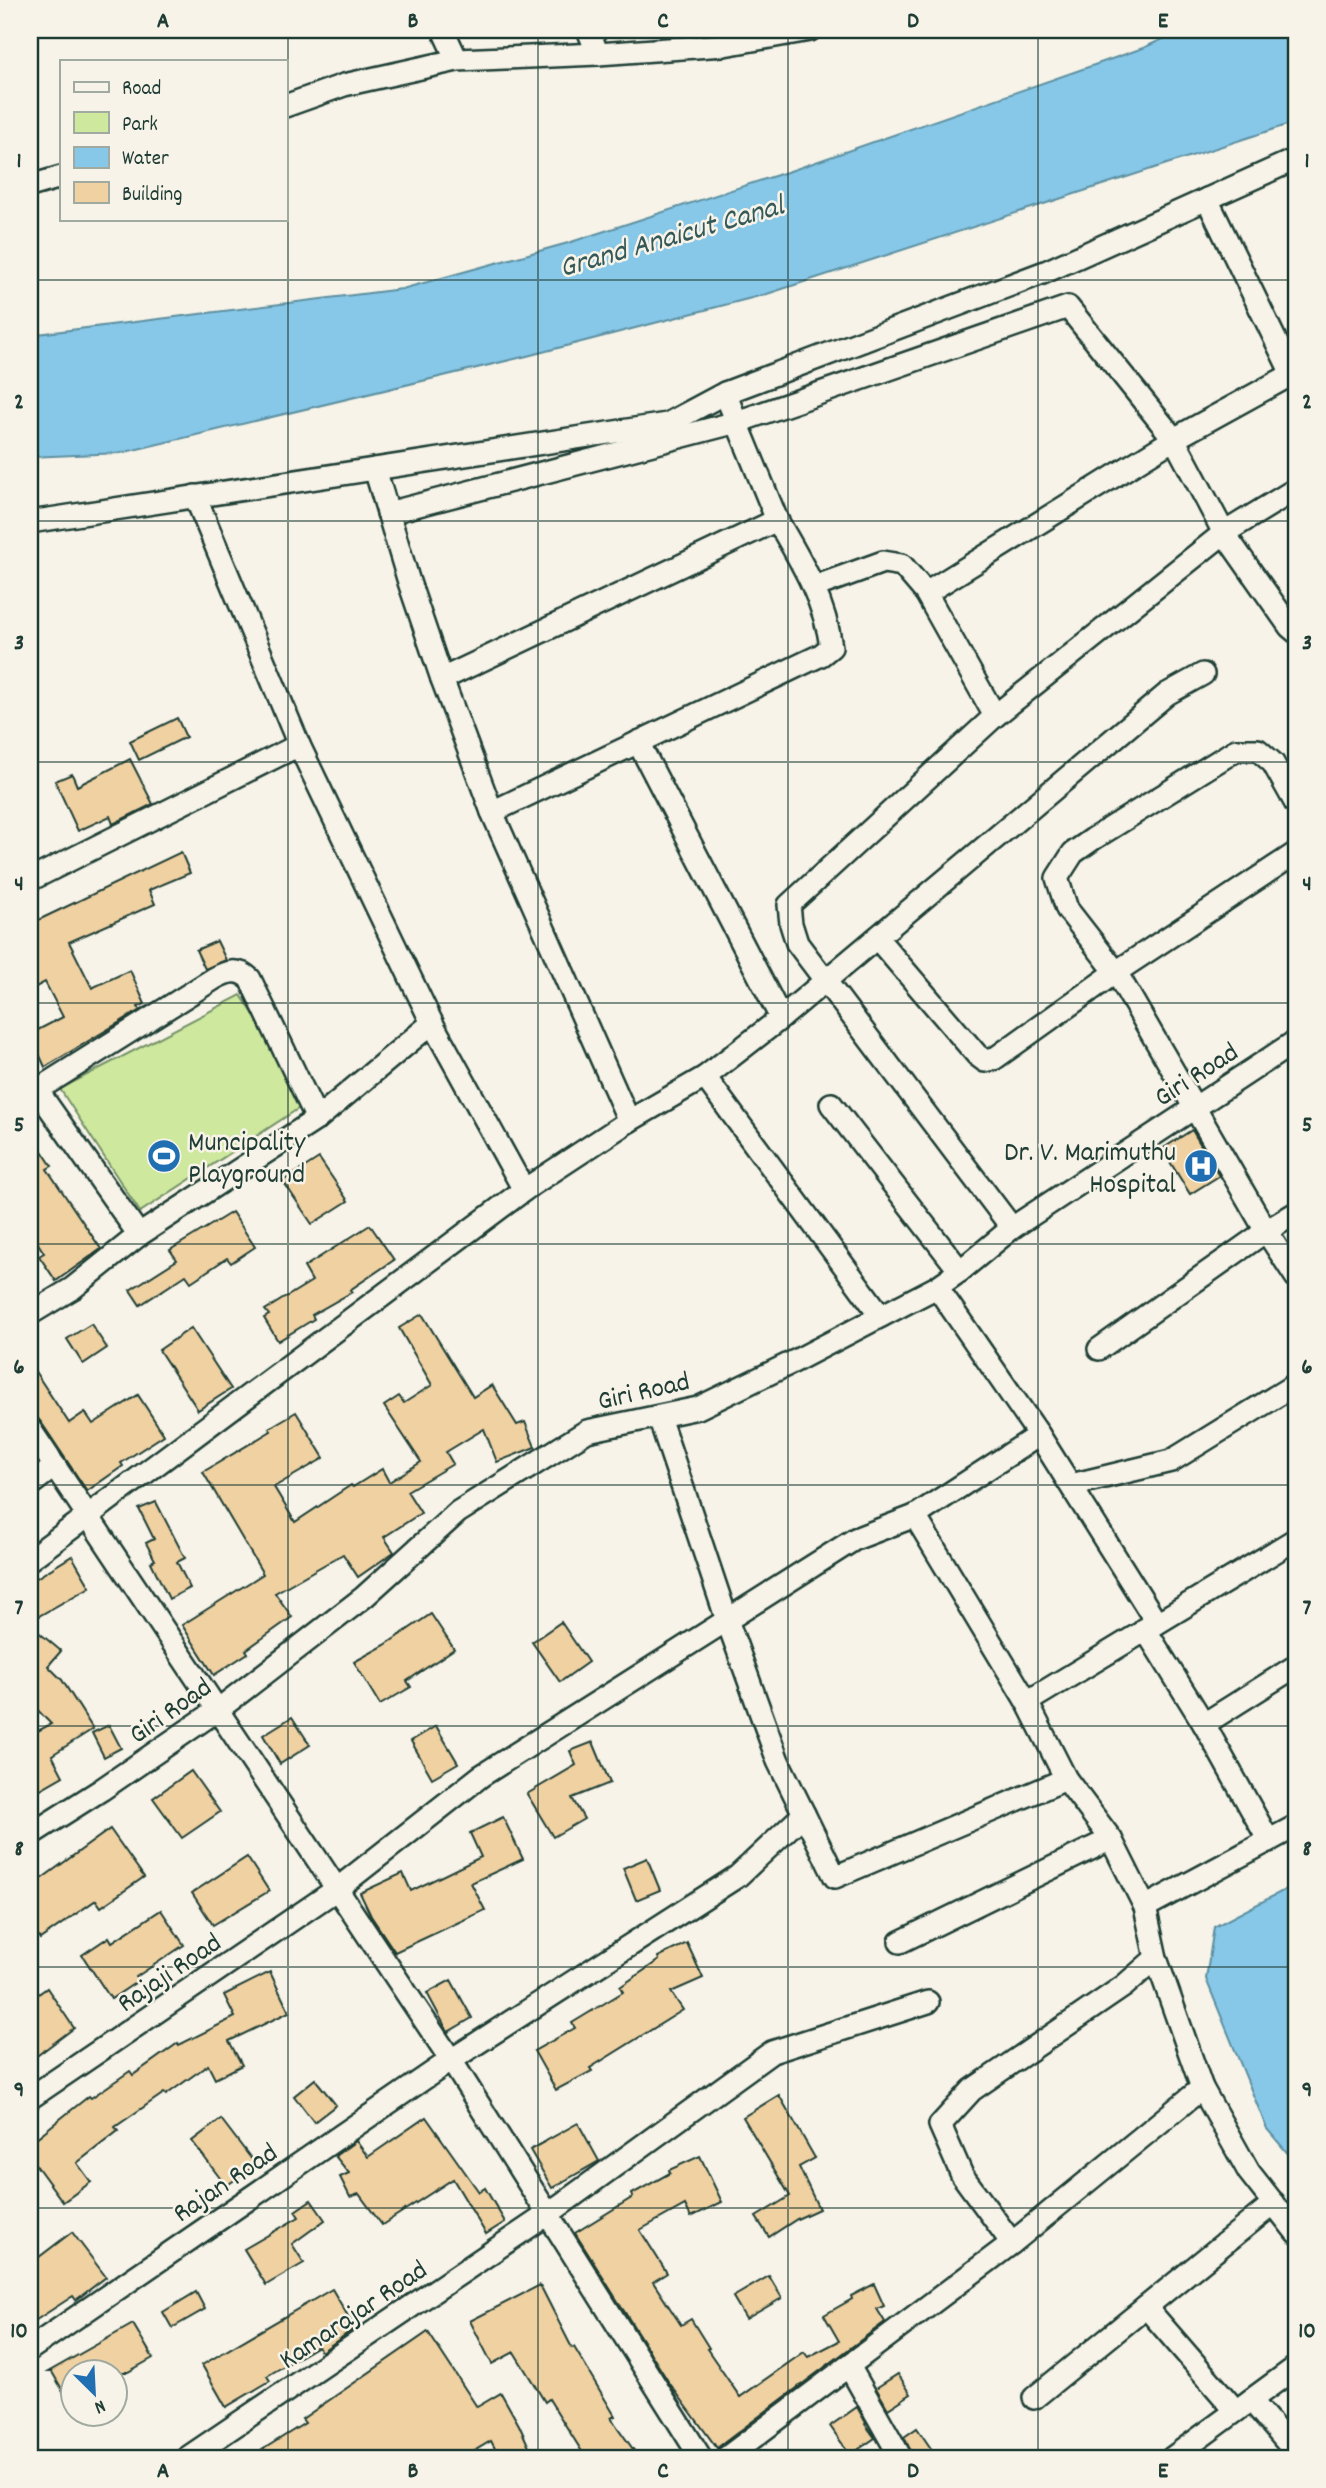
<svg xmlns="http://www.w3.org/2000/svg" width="1326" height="2488" font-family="Dekko,sans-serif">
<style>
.green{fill:#cee89e;stroke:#769269;stroke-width:2}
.water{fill:#87c7e8;stroke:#5d90a0;stroke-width:2}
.building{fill:#f0d1a2;stroke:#1f3d34;stroke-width:2}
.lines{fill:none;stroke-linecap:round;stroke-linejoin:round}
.minor-casing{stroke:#1f3d34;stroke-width:26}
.minor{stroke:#f7f3e8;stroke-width:21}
.grid{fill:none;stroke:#1f3d34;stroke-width:2;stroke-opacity:0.55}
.labels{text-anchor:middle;stroke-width:5;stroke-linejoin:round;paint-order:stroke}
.street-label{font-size:28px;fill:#1f3d34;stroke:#f7f3e8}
.poi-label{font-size:28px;fill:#1f3d34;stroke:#f7f3e8;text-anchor:start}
.water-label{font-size:30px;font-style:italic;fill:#345958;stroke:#f7f3e8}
.neatline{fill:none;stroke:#1f3d34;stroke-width:2.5}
.grid-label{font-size:23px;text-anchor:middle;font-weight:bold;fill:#1f3d34}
</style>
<rect width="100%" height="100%" fill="#f7f3e8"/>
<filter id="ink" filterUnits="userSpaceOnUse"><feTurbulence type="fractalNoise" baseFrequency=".0143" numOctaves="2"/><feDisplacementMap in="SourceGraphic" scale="14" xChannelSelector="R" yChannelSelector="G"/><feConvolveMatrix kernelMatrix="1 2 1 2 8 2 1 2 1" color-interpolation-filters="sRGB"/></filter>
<g filter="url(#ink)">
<path class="green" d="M241 995 310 1101 140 1212 60 1089Z"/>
<g class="water">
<path d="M1183 30H1296V122L767 294 527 356 121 453 30 457V335L402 289 568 243 793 170 1143 48Z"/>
<path d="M1296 1884V2163L1267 2129 1206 1979 1214 1927Z"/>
</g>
<g class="building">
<path d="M177 718 186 737 139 760 130 741Z"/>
<path d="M130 759 153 804 113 824 110 816 78 831 55 781 72 774 77 786Z"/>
<path d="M181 852 190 873 149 890 155 904 69 942 92 988 130 970 145 1004 138 1007 140 1010 45 1067 30 1034 63 1017 45 982 30 990V924Z"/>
<path d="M217 941 226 960 205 969 196 950Z"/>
<path d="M1192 1130 1219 1176 1190 1194 1162 1149Z"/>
<path d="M30 1133 52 1166 47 1169 101 1249 56 1281 39 1256 44 1253 30 1231Z"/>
<path d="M319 1158 348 1201 312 1224 283 1181Z"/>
<path d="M232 1212 255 1247 231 1263 227 1258 191 1282 186 1275 140 1305 130 1290 177 1260 170 1250Z"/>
<path d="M370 1225 394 1260 350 1290 352 1292 312 1315 314 1319 278 1341 264 1318 269 1315 265 1310 312 1281 304 1267Z"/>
<path d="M422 1314 473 1397 492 1385 517 1425 525 1422 535 1447 497 1462 484 1429 446 1452 453 1464 407 1491 421 1513 384 1537 394 1552 358 1577 343 1554 275 1593 292 1617 246 1650 248 1653 214 1675 182 1625 263 1574 203 1472 271 1431 269 1428 296 1412 324 1458 274 1487 295 1522 351 1485 353 1487 382 1469 389 1482 421 1462 384 1406 399 1396 404 1403 432 1385 399 1328Z"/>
<path d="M91 1324 107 1348 83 1364 67 1339Z"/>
<path d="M191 1328 231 1389 198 1410 159 1350Z"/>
<path d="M30 1364 69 1423 85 1412 93 1424 138 1395 164 1435 121 1463 123 1466 87 1491 41 1422 30 1409Z"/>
<path d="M156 1502 185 1558 177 1562 190 1588 169 1599 151 1562 155 1560 146 1543 154 1539 139 1509Z"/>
<path d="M72 1556 90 1587 30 1621V1582Z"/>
<path d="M431 1614 454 1649 407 1681 411 1687 380 1705 354 1662 385 1645Z"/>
<path d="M561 1622 588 1662 560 1682 532 1642Z"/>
<path d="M30 1625 61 1651 48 1666 62 1680 93 1729 52 1755 63 1776 30 1795V1735L51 1724 30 1702Z"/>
<path d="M292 1717 310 1745 280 1764 263 1735Z"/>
<path d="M109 1725 121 1748 104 1757 92 1733Z"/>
<path d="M436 1726 458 1763 432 1778 411 1741Z"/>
<path d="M593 1742 610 1783 572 1798 584 1819 553 1837 527 1794 576 1765 570 1751Z"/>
<path d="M191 1771 220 1812 182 1838 153 1798Z"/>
<path d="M503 1817 523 1859 471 1883 485 1910 395 1952 371 1916 360 1893 403 1873 411 1891 481 1857 470 1833Z"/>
<path d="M110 1829 144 1877 101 1907 96 1900 40 1939 30 1924V1887Z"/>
<path d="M247 1857 269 1891 213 1925 192 1893Z"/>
<path d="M647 1858 660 1890 636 1900 623 1868Z"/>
<path d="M161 1910 184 1945 136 1977 138 1981 111 1999 82 1955 109 1937 112 1942Z"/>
<path d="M687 1943 703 1978 671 1992 683 2010 590 2068 592 2071 556 2090 534 2051 575 2028 572 2023 623 1992 620 1987 659 1960 658 1957Z"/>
<path d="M270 1972 289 2012 229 2041 242 2065 215 2079 208 2065 166 2095 164 2093 115 2127 118 2131 77 2163 91 2182 63 2202 30 2157V2143L89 2096 91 2098 130 2071 133 2075 178 2043 179 2045 235 2017 224 1995Z"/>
<path d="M451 1980 472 2018 448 2032 427 1993Z"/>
<path d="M47 1988 74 2028 30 2061V2000Z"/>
<path d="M315 2079 336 2105 314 2122 294 2096Z"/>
<path d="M779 2095 815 2158 799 2167 819 2209 797 2219 769 2237 756 2217 790 2196 743 2117Z"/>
<path d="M426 2117 479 2192 485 2188 505 2222 486 2234 453 2179 382 2225 359 2194 350 2197 340 2177 349 2173 335 2156 356 2141 368 2157Z"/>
<path d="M221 2119 256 2165 226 2186 192 2141Z"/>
<path d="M578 2123 599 2161 552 2188 530 2150Z"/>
<path d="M700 2156 722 2202 691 2217 685 2205 640 2230 667 2273 653 2282 681 2325 691 2319 709 2348 707 2349 740 2397 804 2352 808 2357 839 2341 824 2315 852 2299 851 2296 874 2284 884 2306 877 2309 885 2322 717 2448 668 2381 575 2233 633 2197 632 2194 670 2173 669 2170Z"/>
<path d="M311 2200 325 2220 292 2244 304 2263 266 2285 244 2249 299 2217 295 2211Z"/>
<path d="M72 2232 106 2277 76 2300 73 2296 30 2324V2264Z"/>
<path d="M769 2276 782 2298 746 2319 733 2297Z"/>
<path d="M540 2285 572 2348 574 2347 615 2416 611 2418 635 2452 627 2458H586L549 2399 545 2402 514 2352 492 2364 470 2321Z"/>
<path d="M332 2289 355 2328 321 2352 318 2346 267 2376 270 2381 226 2407 202 2365Z"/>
<path d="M196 2292 205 2309 172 2328 163 2312Z"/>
<path d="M133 2324 153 2358 128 2372H74V2410L52 2372H48Z"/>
<path d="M428 2332 477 2407 501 2393 519 2425 534 2458H500L491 2441 462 2458H249L305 2423 302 2419Z"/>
<path d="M898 2374 911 2394 888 2409 876 2388Z"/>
<path d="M857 2407 866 2423 865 2424 875 2438 850 2455 830 2426Z"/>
<path d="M917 2428 932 2450 920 2458H914L904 2437Z"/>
</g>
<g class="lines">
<g class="minor-casing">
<g id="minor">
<path d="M443 30 457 60"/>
<path d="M588 30 598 54"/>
<path d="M285 106 344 85 457 60 598 54 724 45 810 30"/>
<path d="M30 186 61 177"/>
<path d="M1207 199 1292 374"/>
<path d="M725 393 777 520"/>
<path d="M375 469 409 582 442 679 492 812 629 1121"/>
<path d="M195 496 299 745"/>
<path d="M388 513 737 422 1068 307 1174 439 1224 533 1290 627 1296 632"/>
<path d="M30 522 667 424 725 393 1045 272 1296 159"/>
<path d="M814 587 883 562 902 565 926 593 995 716"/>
<path d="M926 593 1174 439 1296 372"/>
<path d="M442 679 777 520C800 560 825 600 831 647L821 655 492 812"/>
<path d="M638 742 781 1018"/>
<path d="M1296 804 1273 763 1258 750H1236L1093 839 1073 853 1057 878 1067 909 1116 972 1266 1231 1296 1277"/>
<path d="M30 880 299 745 432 1023 524 1190"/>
<path d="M877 938 977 1055 985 1061 994 1059 1116 972 1296 853"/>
<path d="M705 1077 881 1316"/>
<path d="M30 1080 139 1235 73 1288 30 1314"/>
<path d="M37 1090 215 978C228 971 239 968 250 979L317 1119"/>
<path d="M831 1104 960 1271"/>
<path d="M1012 1228 797 943 791 924 789 905 995 716 1224 533 1296 489"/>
<path d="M139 1235 317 1119 432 1023"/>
<path d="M1099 1349 1266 1231 1296 1213"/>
<path d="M659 1417 727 1620 778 1761 835 1877 1066 1779"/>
<path d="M30 1429 451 2060 701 2458"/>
<path d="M1039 1435 1157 1623"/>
<path d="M30 1485 55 1466"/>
<path d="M1071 1485 1171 1461 1296 1384"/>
<path d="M915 1516 1039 1435 937 1287"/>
<path d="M30 1559 524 1190 629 1121 705 1077 781 1018 1167 694 1203 674"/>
<path d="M1145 1629 1204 1724"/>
<path d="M1027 1702 1296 1539"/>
<path d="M30 1835 101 1790 219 1709 364 1597 458 1512 587 1431 698 1408 795 1361 937 1287 960 1271 1012 1228 1296 1041"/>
<path d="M1269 1841 1204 1724 1296 1666"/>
<path d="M1145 1907 1296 1826"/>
<path d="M900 1942 1111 1839"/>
<path d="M1156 1958 1202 2088"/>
<path d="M30 2098 337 1889 481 1776 855 1539 915 1516 1027 1702 1066 1779 1111 1839 1145 1907 1156 1958 1124 1986 972 2090 940 2125 962 2175 1012 2243"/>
<path d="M1146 2307 1236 2411"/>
<path d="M30 2349 451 2060 738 1876 804 1814"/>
<path d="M849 2366 901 2458"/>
<path d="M1034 2398 1274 2203"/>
<path d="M1251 2400 1296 2453"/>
<path d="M187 2458 548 2214 772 2052 928 2002"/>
<path d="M726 2458 1012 2243 1202 2088 1249 2172 1296 2232"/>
<path d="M1172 2458 1296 2367"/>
</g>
</g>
<use href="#minor" class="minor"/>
</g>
</g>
<path class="grid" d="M288 30V2458M538 30V2458M788 30V2458M1038 30V2458M30 280H1296M30 521H1296M30 762H1296M30 1003H1296M30 1244H1296M30 1485H1296M30 1726H1296M30 1967H1296M30 2208H1296"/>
<defs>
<g id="stadium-disc" transform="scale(1.75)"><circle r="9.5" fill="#1f6fb2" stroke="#f7f3e8"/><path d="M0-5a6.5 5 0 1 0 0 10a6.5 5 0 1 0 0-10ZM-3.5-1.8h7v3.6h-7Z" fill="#fff"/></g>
<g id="hospital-disc" transform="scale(1.75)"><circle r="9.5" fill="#1f6fb2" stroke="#f7f3e8"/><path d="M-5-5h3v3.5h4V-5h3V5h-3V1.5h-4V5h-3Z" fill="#fff"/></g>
</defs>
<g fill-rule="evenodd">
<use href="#stadium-disc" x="164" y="1156"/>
<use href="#hospital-disc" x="1201" y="1166"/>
</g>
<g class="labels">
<g class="street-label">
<text transform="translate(1195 1073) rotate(-33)" y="10">Giri Road</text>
<text transform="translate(643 1389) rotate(-13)" y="10">Giri Road</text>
<text transform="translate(169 1709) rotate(-35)" y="10">Giri Road</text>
<text transform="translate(168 1971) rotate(-34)" y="10">Rajaji Road</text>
<text transform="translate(224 2181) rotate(-34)" y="10">Rajan Road</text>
<text transform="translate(352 2313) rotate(-34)" y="10">Kamarajar Road</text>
</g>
<g class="poi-label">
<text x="188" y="1150">Muncipality<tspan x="188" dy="32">Playground</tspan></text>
<text x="1176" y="1160" text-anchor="end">Dr. V. Marimuthu<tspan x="1176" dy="32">Hospital</tspan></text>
</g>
<g class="water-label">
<text transform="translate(671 235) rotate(-16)" y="10">Grand Anaicut Canal</text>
</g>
</g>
<rect width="1326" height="2488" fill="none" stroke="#f7f3e8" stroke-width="77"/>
<rect x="60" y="60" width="228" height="161" fill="#f7f3e8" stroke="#a1aaa0" stroke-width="2"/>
<rect x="74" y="82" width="35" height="10" fill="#f7f3e8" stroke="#a1aaa0" stroke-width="2"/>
<text x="122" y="94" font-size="21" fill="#1f3d34">Road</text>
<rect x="74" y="112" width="35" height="21" fill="#cee89e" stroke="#a1aaa0" stroke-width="2"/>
<text x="122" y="130" font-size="21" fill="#1f3d34">Park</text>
<rect x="74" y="147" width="35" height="21" fill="#87c7e8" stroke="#a1aaa0" stroke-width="2"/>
<text x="122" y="164" font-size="21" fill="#1f3d34">Water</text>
<rect x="74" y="182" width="35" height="21" fill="#f0d1a2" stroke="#a1aaa0" stroke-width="2"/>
<text x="122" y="200" font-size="21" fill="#1f3d34">Building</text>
<g transform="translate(94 2393) rotate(156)"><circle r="33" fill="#f7f3e8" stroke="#a1aaa0" stroke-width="2"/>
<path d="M0-5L12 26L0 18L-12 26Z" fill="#1f6fb2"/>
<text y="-10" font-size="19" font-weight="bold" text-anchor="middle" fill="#1f3d34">N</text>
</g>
<rect x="38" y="38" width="1250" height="2412" class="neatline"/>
<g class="grid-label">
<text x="163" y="27">A</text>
<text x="413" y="27">B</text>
<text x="663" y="27">C</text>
<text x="913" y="27">D</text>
<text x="1163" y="27">E</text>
<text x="19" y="167">1</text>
<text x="1307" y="167">1</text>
<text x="19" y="408">2</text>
<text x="1307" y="408">2</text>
<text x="19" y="649">3</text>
<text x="1307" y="649">3</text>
<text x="19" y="890">4</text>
<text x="1307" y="890">4</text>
<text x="19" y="1131">5</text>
<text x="1307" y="1131">5</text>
<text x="19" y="1373">6</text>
<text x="1307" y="1373">6</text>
<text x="19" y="1614">7</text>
<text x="1307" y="1614">7</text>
<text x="19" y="1855">8</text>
<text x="1307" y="1855">8</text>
<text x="19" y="2096">9</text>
<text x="1307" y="2096">9</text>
<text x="19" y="2337">10</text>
<text x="1307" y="2337">10</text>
<text x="163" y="2477">A</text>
<text x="413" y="2477">B</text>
<text x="663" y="2477">C</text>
<text x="913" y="2477">D</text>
<text x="1163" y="2477">E</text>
</g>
</svg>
